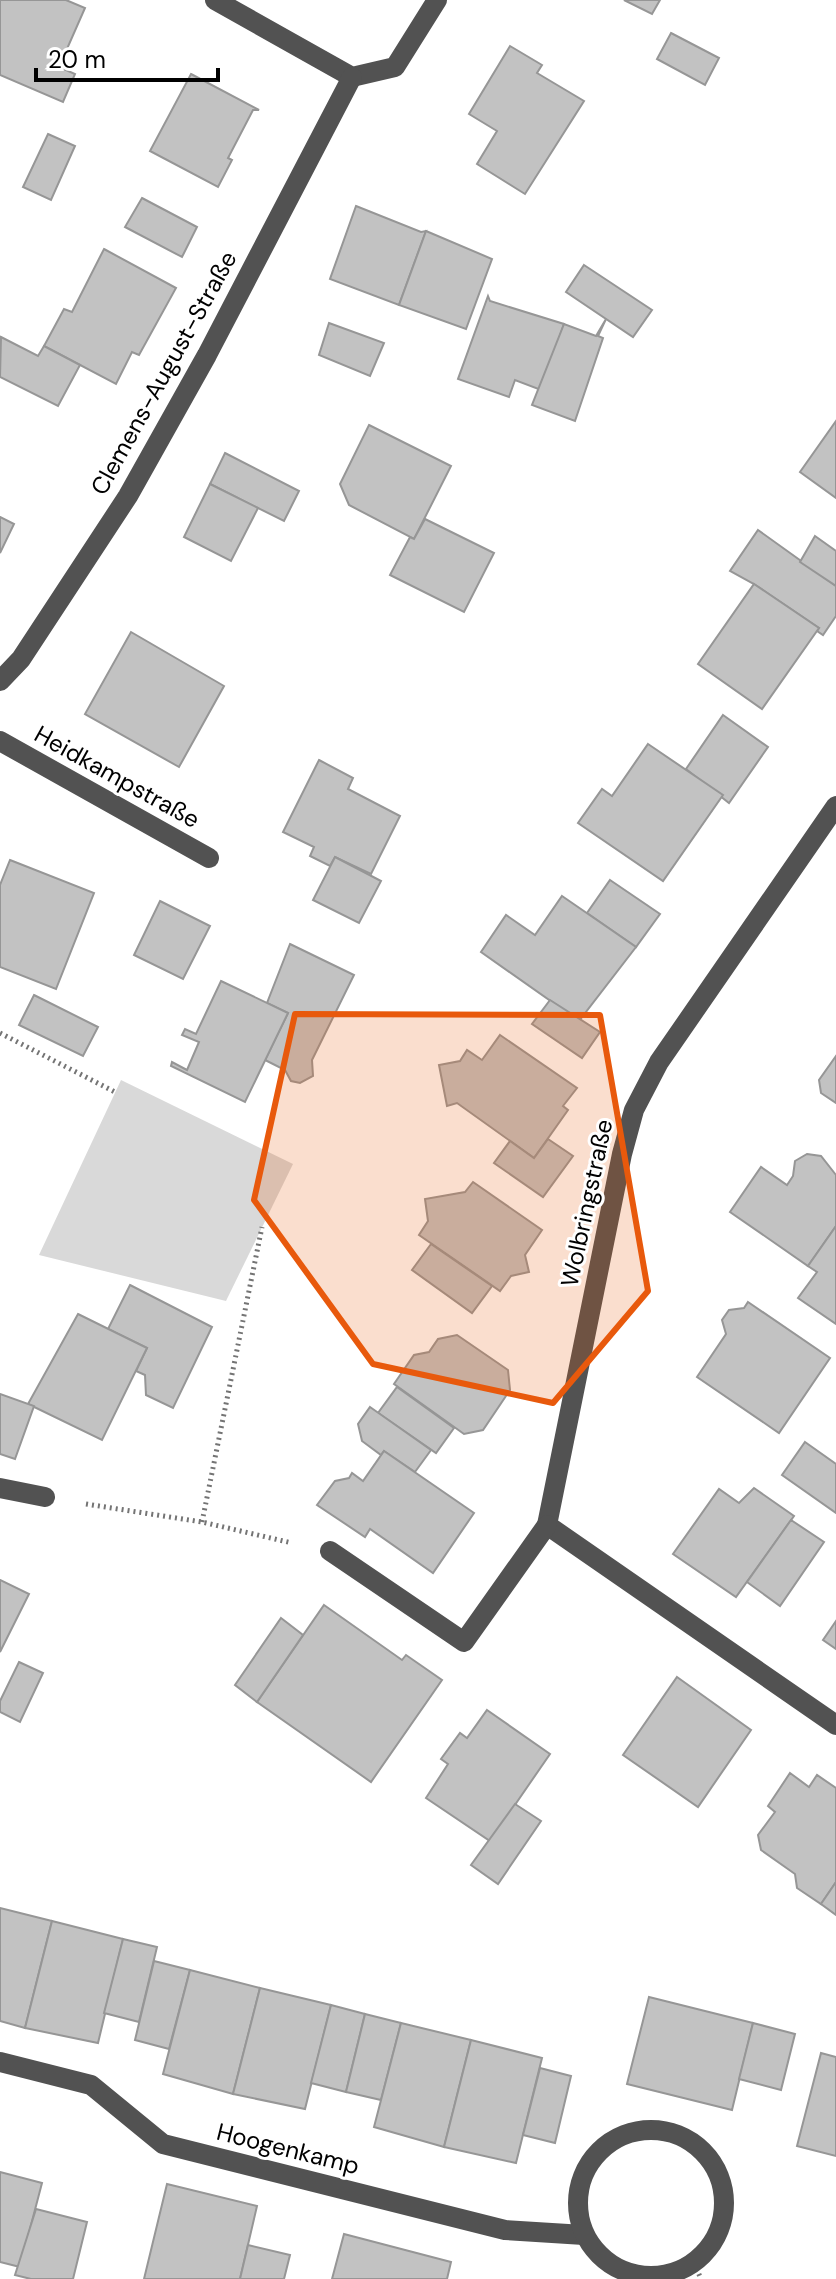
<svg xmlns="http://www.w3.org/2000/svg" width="836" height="2279" font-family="'DM Sans',sans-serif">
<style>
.green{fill:#d9d9d9}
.building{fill:#c2c2c2;stroke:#969696;stroke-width:2}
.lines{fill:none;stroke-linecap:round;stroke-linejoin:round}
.path{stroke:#747474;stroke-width:5;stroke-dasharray:2 4;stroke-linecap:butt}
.minor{stroke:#525252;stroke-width:20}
.marked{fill:#e8590c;fill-opacity:0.2;stroke:#e8590c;stroke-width:6;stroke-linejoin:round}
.labels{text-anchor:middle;stroke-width:6;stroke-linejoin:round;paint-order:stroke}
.street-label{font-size:24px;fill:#000;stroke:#fff}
</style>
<rect width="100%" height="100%" fill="#fff"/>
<path class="green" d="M121 1080 293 1164 226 1301 39 1255Z"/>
<g class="building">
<path d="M0 0H66L85 8 59 67 75 74 63 102 0 75Z"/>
<path d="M624 0H660L652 14Z"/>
<path d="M671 33 719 58 705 85 657 59Z"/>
<path d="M510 46 542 65 537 73 584 101 525 194 477 164 497 131 469 114Z"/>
<path d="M191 74 259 110H253L228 158 232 160 218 187 150 151Z"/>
<path d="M48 134 75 146 51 200 23 187Z"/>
<path d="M142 198 197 227 182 257 125 227Z"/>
<path d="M356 206 421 232 426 231 399 305 330 279Z"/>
<path d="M426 231 492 259 466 329 399 305Z"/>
<path d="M104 249 176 288 139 355 132 352 116 384 44 346 64 309 72 312Z"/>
<path d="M584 265 652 310 633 337 566 292Z"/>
<path d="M488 296 490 301 564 324 541 390 515 380 509 397 458 379Z"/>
<path d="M606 319 598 336 603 338 575 421 532 405 564 324 596 336Z"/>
<path d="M329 323 384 343 370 376 319 355Z"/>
<path d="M1 337 38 356 44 346 80 365 58 406 0 377Z"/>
<path d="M836 421V498L800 472Z"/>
<path d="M369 425 451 466 414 539 349 505 340 484Z"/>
<path d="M225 453 299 491 284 521 210 484Z"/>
<path d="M210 484 258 508 231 561 184 537Z"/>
<path d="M0 517 14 524 0 553Z"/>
<path d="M425 519 494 553 464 612 390 575 410 537 414 539Z"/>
<path d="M758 530 836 586V616L823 635 817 631 819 628 754 584 730 571Z"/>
<path d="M815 536 836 551V586L800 562Z"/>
<path d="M754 584 819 628 762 709 698 664Z"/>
<path d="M131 632 224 686 179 767 85 714Z"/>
<path d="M723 715 768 747 729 803 686 769Z"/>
<path d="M648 744 723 795 663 881 578 823 602 789 612 796Z"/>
<path d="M319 760 353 778 348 789 400 816 371 874 335 857 330 866 310 856 314 847 283 832Z"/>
<path d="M335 857 381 881 359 923 313 900Z"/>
<path d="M10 860 94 893 56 989 0 967V885Z"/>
<path d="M610 880 660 914 636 947 587 913Z"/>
<path d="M562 896 636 947 579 1021 481 952 506 915 535 935Z"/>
<path d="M160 901 210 926 183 979 134 955Z"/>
<path d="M290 944 354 975 312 1060 313 1076 300 1083 291 1081 285 1070 265 1060 288 1013 267 1003Z"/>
<path d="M221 981 288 1013 245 1102 171 1066 172 1062 187 1070 199 1042 182 1035 185 1029 196 1034Z"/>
<path d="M34 995 98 1027 83 1056 19 1025Z"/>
<path d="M550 1000 600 1032 582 1058 532 1024Z"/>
<path d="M500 1035 577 1088 563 1106 568 1110 534 1158 457 1103 447 1106 439 1065 460 1061 467 1050 482 1060Z"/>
<path d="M836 1056V1103L821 1093 819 1080Z"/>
<path d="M548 1139 573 1156 543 1197 494 1163 510 1141 534 1158Z"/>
<path d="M807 1154 821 1156 836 1175V1226L808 1266 730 1212 761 1167 787 1185 793 1176 795 1161Z"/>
<path d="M473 1182 542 1230 525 1255 529 1272 511 1276 500 1291 419 1235 428 1221 425 1199 465 1192Z"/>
<path d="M836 1226V1324L798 1298 817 1272 808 1266Z"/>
<path d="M431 1244 492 1286 472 1313 412 1270Z"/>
<path d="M130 1285 212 1327 173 1408 146 1395 145 1375 136 1371 147 1348 108 1329Z"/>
<path d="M748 1302 830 1358 779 1433 697 1377 726 1334 722 1320 729 1310 744 1308Z"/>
<path d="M78 1314 147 1348 102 1440 28 1404Z"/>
<path d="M457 1335 508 1370 510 1390 483 1430 464 1434 394 1384 414 1355 429 1352 438 1339Z"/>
<path d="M397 1387 454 1428 436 1453 378 1413Z"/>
<path d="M0 1394 34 1406 15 1459 0 1454Z"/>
<path d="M370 1407 431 1450 415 1472 384 1451 381 1455 362 1441 358 1424Z"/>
<path d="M805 1442 836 1464V1513L782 1475Z"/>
<path d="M384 1451 474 1513 433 1573 370 1529 365 1537 317 1505 335 1481 349 1478 352 1473 363 1481Z"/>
<path d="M754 1488 794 1516 736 1597 673 1554 719 1489 739 1503Z"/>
<path d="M791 1520 824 1542 780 1606 747 1582Z"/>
<path d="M0 1580 29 1594 0 1652Z"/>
<path d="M324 1605 402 1660 406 1655 442 1680 371 1782 257 1702Z"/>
<path d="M281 1618 303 1635 257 1702 235 1685Z"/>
<path d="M836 1621V1649L823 1640Z"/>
<path d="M19 1662 43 1673 20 1722 0 1712V1701Z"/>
<path d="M677 1677 751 1730 698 1807 623 1755Z"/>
<path d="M487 1710 550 1754 490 1841 426 1798 448 1764 441 1759 460 1733 467 1738Z"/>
<path d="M790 1773 809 1787 817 1775 836 1788V1882L821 1904 797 1888 795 1874 761 1850 758 1835 775 1812 768 1806Z"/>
<path d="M515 1804 541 1821 498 1884 471 1865Z"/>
<path d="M836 1882V1915L821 1904Z"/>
<path d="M0 1908 52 1921 25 2028 0 2021Z"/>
<path d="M52 1921 123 1939 98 2043 25 2028Z"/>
<path d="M123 1939 157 1947 139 2022 104 2013Z"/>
<path d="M154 1961 190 1970 169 2049 135 2040Z"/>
<path d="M190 1970 260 1988 233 2094 163 2074Z"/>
<path d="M260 1988 331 2005 305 2109 233 2094Z"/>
<path d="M649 1997 753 2023 732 2110 627 2084Z"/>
<path d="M331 2005 365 2014 346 2092 311 2083Z"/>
<path d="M365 2014 401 2023 381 2100 346 2092Z"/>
<path d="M401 2023 471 2040 444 2147 374 2127Z"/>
<path d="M753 2023 795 2034 781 2090 739 2079Z"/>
<path d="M471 2040 542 2058 516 2163 444 2147Z"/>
<path d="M821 2053 836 2057V2156L797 2146Z"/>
<path d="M540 2068 571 2076 555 2143 523 2135Z"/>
<path d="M0 2172 42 2183 20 2267 0 2262Z"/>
<path d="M167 2184 257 2206 240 2279H144Z"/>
<path d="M36 2209 87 2222 73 2279H31L15 2275Z"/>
<path d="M344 2234 451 2262 447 2279H332Z"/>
<path d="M248 2245 290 2255 284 2279H240Z"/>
</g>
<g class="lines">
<g class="path">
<path d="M0 1033 115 1092"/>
<path d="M86 1504 202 1522 292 1543"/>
<path d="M202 1522 262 1227"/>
<path d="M694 2263 701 2279"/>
</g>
<g class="minor">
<path d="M215 0 352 77 395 67 437 0"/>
<path d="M0 681 21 659 128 496 207 355 352 77"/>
<path d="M0 741 209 858"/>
<path d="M836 806 659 1062 634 1110 622 1154 547 1525 836 1725"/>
<path d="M0 1488 45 1497"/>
<path d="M330 1551 464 1642 547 1525"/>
<path d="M0 2062 91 2085 163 2144 505 2230 584 2235"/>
<circle cx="651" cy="2203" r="73"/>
</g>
</g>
<path class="marked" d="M295 1014 600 1015 648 1291 553 1403 373 1364 254 1200Z"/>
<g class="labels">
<g class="street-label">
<text transform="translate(164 373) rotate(-61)" y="8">Clemens-August-Straße</text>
<text transform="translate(117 777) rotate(29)" y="8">Heidkampstraße</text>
<text transform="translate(587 1203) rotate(-78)" y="8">Wolbringstraße</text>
<text transform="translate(288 2149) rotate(14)" y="8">Hoogenkamp</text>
</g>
</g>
<path d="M36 68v12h182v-12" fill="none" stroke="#000000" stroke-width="4"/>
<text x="48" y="68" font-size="24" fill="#000000" stroke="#ffffff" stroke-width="6" paint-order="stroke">20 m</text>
</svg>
